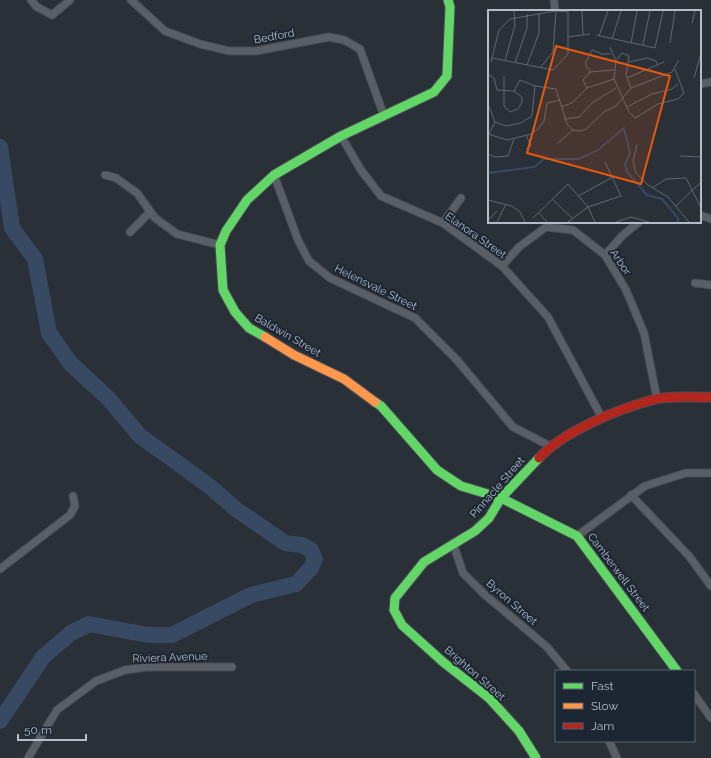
<svg xmlns="http://www.w3.org/2000/svg" width="711" height="758" font-family="Raleway,sans-serif">
<style>
.lines{fill:none;stroke-linecap:round;stroke-linejoin:round}
.river{stroke:#384963;stroke-width:16}
.street-casing{stroke:#484c53;stroke-width:9}
.fast-casing{stroke:#484c53;stroke-width:11}
.slow-casing{stroke:#484c53;stroke-width:11}
.jam-casing{stroke:#484c53;stroke-width:11}
.street{stroke:#5a5e66;stroke-width:7}
.fast{stroke:#63d668;stroke-width:9}
.slow{stroke:#ff974d;stroke-width:9}
.jam{stroke:#b3261e;stroke-width:9}
.labels{text-anchor:middle;stroke-width:4;stroke-linejoin:round;paint-order:stroke}
.street-label{font-size:11px;fill:#b4bcc9;stroke:#1d2633}
.inset-river{fill:none;stroke:#384963;stroke-width:2}
.inset-road{fill:none;stroke:#616872;stroke-width:1}
.view{fill:#e8590c;fill-opacity:0.15;stroke:#e8590c;stroke-width:2}
.inset-edge{fill:none;stroke:#b4bcc9;stroke-width:2}
</style>
<rect width="100%" height="100%" fill="#2a3038"/>
<g class="lines">
<path class="river" d="M0 147 12 228 35 259 49 333 71 364 108 398 140 436 208 485 237 510 285 543 302 545 311 550 315 559 311 568 296 584 251 595 172 635H148L89 624 71 633 43 657 0 721"/>
<g class="street-casing">
<g id="street">
<path d="M31 0 37 7 52 15 70 0"/>
<path d="M131 0 165 31 200 44 229 51H256L329 37 344 40 360 49 384 116"/>
<path d="M554 0 555 11"/>
<path d="M700 84 711 82"/>
<path d="M341 136 361 170 381 196 443 223 502 266 548 317 602 418"/>
<path d="M105 175 116 178 137 193 155 218 177 234 220 245"/>
<path d="M274 175 298 240 309 261 330 278 415 318 457 360 513 427 550 446"/>
<path d="M700 215 711 219"/>
<path d="M443 223 461 198"/>
<path d="M130 232 150 212"/>
<path d="M605 255 623 235 639 222"/>
<path d="M502 266 519 247 546 227 573 230 605 255 626 290 644 333 657 399"/>
<path d="M695 283 711 285"/>
<path d="M631 495 689 556 711 586"/>
<path d="M577 536 645 486 686 473H711"/>
<path d="M453 543 463 573 484 594 547 647 567 671"/>
<path d="M0 569 70 515 75 506 73 496"/>
<path d="M694 694 711 718"/>
<path d="M609 741 617 758"/>
<path d="M28 758 57 710 96 681 125 670 147 667H232"/>
</g>
</g>
<g class="fast-casing">
<g id="fast">
<path d="M265 337 249 328 235 312 223 290 220 245 226 231 247 200 274 175 341 136 434 92 447 76 450 7 448 0"/>
<path d="M375 402 381 406 437 470 461 486 501 498 577 536 677 671"/>
<path d="M536 758 519 731 489 698 443 662 402 625 394 610 395 598 424 562 475 531 489 518 501 498 539 458"/>
</g>
</g>
<g class="slow-casing">
<path id="slow" d="M265 337 294 355 344 379 375 402"/>
</g>
<g class="jam-casing">
<path id="jam" d="M539 458C564 431 620 408 656 399 673 395 694 398 711 397"/>
</g>
<use href="#street" class="street"/>
<use href="#fast" class="fast"/>
<use href="#slow" class="slow"/>
<use href="#jam" class="jam"/>
</g>
<g class="labels">
<g class="street-label">
<text transform="translate(274 36) rotate(-10)" y="4">Bedford</text>
<text transform="translate(476 235) rotate(35)" y="4">Elanora Street</text>
<text transform="translate(621 262) rotate(56)" y="4">Arbor</text>
<text transform="translate(376 287) rotate(26)" y="4">Helensvale Street</text>
<text transform="translate(288 335) rotate(30)" y="4">Baldwin Street</text>
<text transform="translate(497 487) rotate(-49)" y="4">Pinnacle Street</text>
<text transform="translate(619 572) rotate(53)" y="4">Camberwell Street</text>
<text transform="translate(512 602) rotate(41)" y="4">Byron Street</text>
<text transform="translate(170 657) rotate(-2)" y="4">Riviera Avenue</text>
<text transform="translate(475 673) rotate(41)" y="4">Brighton Street</text>
</g>
</g>
<g transform="translate(488 10)">
<rect width="213" height="213" fill="#2a3038"/>
<path class="inset-river" d="M0 163 46 157 56 149H91L110 140 136 118 142 143 137 155 140 163 159 185 174 189 190 208V212"/>
<path class="inset-road" d="M68 1 80 2M94 1 95 25M204 13 207 1M108 25 167 38 175 1M111 26 120 1M79 27 102 24M124 29 133 1M143 33 149 1M182 33 187 1M155 35 162 1M122 37 128 51M4 48 65 60 80 44V1M17 51 27 15 26 1M3 52 11 20 22 9 67 1M141 52 159 48 168 51 170 55M27 53 39 18V4M39 55 51 23V3M52 58 65 42 68 1M102 62 97 54 104 40 114 44H123M0 64 6 68 9 80 26 81M16 66V96L22 102 30 99 34 92V87L26 81M139 68 176 52M206 68 213 43M0 70V87M99 78 95 70 102 62 126 60M143 78 138 65 141 46 134 43 128 51 126 69 141 102 147 108 170 94 190 89 196 83 187 59M26 81 32 70 47 76 68 79 79 114 85 120 92 121 98 119 116 102 128 96 143 78 184 62 191 50M0 94 7 112 18 116 33 113 44 106 47 76M73 97 84 93 99 78 126 69M139 97 164 84 184 79 190 74M76 109 91 107 104 93 128 78M213 116V147M0 124 19 130 43 124 50 119 56 111 59 93 72 90M1 124 7 112M69 134 85 120M149 135 145 151 148 163 160 175 180 187 201 212M38 139 43 136 38 125M0 144 7 147 20 146 26 129M192 146 213 147M164 178 178 169 198 168 213 198M90 186 125 167M64 189 85 209M0 190 24 196 32 202 37 212M188 196 213 172M51 203 59 212M45 208 80 174 100 197 107 212M0 210 9 201M9 212 18 194M80 212 100 197 133 186 117 152M128 212 143 207 161 212"/>
<path class="view" d="M68 36 182 66 153 174 39 143Z"/>
<rect width="213" height="213" class="inset-edge"/>
</g>
<rect x="555" y="670" width="140" height="72" fill="#1d2633" stroke="#59626f"/>
<rect x="563" y="683" width="20" height="6" fill="#63d668" stroke="#59626f"/>
<text x="591" y="690" font-size="12" fill="#b4bcc9">Fast</text>
<rect x="563" y="703" width="20" height="6" fill="#ff974d" stroke="#59626f"/>
<text x="591" y="710" font-size="12" fill="#b4bcc9">Slow</text>
<rect x="563" y="723" width="20" height="6" fill="#b3261e" stroke="#59626f"/>
<text x="591" y="730" font-size="12" fill="#b4bcc9">Jam</text>
<path d="M18 734v6h68v-6" fill="none" stroke="#b4bcc9" stroke-width="2"/>
<text x="24" y="734" font-size="12" fill="#b4bcc9" stroke="#1d2633" stroke-width="3" paint-order="stroke">50 m</text>
</svg>
